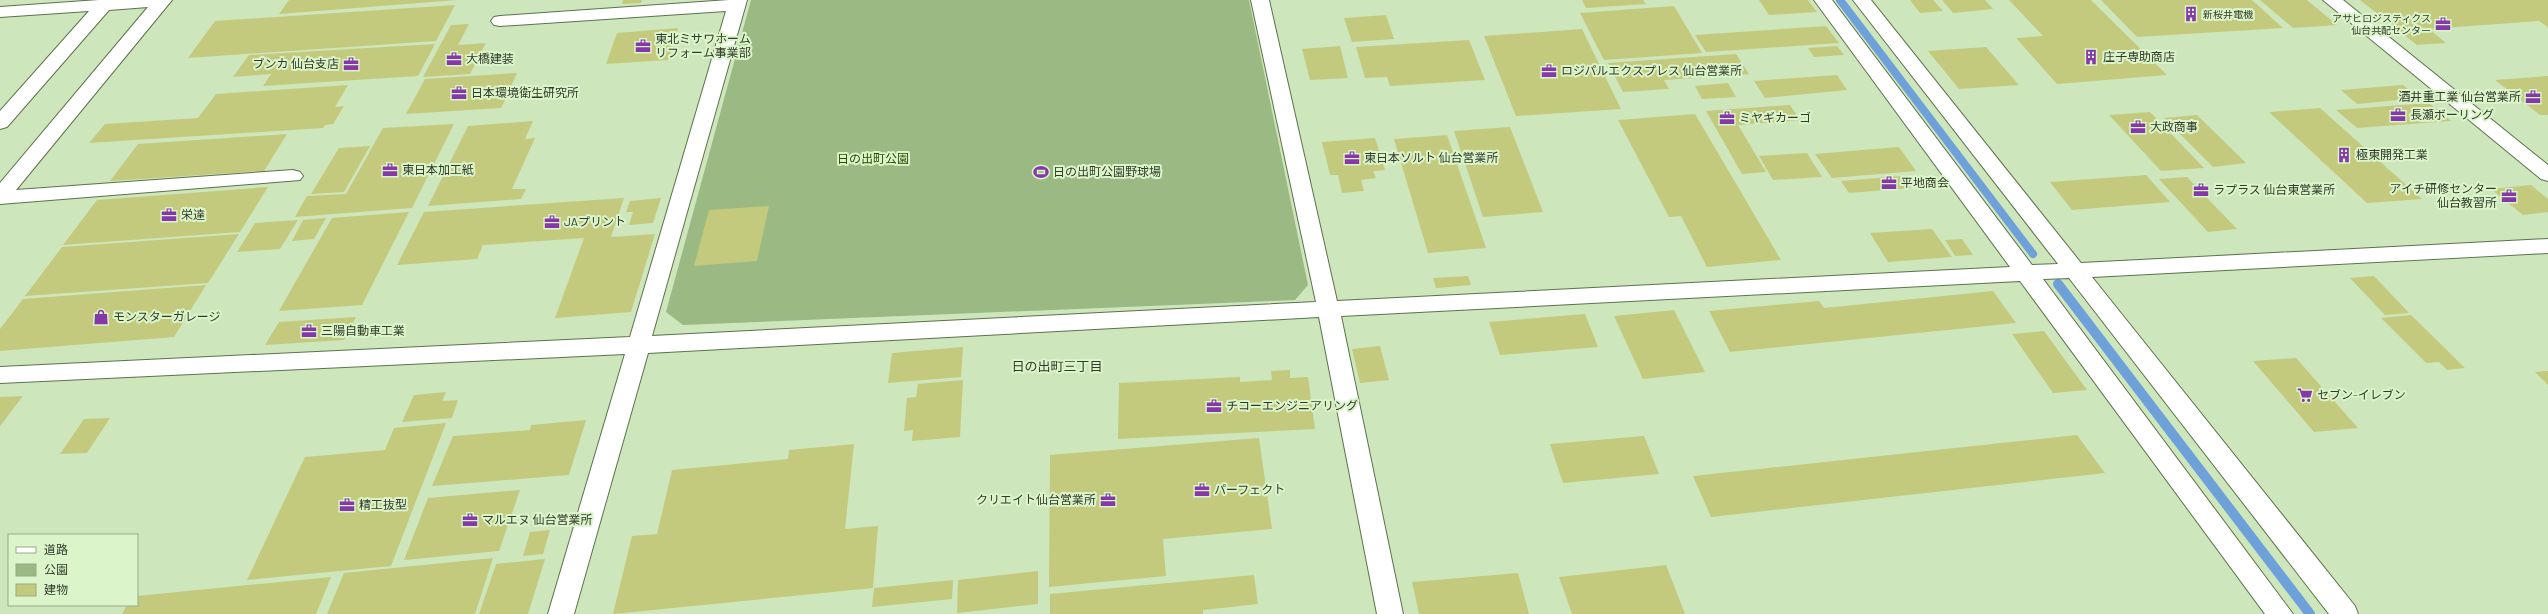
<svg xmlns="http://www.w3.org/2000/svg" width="2548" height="614" font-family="Barlow,'Noto Sans JP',sans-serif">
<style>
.green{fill:#9ab983}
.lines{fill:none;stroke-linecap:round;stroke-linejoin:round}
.stream-far1{stroke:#6ea1da;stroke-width:8}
.stream{stroke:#6ea1da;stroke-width:10}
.building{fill:#c4ca7d}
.minor-casing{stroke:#5c724c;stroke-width:2}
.minor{fill:#fff;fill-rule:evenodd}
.labels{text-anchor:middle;stroke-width:4;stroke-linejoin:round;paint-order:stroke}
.far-poi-label{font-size:10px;fill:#323b2b;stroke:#dbf4c9;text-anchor:start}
.poi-label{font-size:12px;fill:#323b2b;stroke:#dbf4c9;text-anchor:start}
.park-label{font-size:12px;fill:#2a4b00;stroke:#dbf4c9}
.neighbourhood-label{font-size:13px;fill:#323b2b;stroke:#dbf4c9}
</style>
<rect width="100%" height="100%" fill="#cee6bc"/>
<path class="green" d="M751 0H1249L1308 285 1295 300 683 325 666 312Z"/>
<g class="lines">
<path class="stream-far1" d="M1840 0 2033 254"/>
<path class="stream" d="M2058 284 2310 614"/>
</g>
<g class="building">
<path d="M289 0H458L279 14Z"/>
<path d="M623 0H642L641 3 622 4Z"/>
<path d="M1582 0H1643L1646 4 1586 8Z"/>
<path d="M1759 0H1808L1817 12 1769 15Z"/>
<path d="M1910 0H1933L1943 11 1920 13Z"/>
<path d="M1942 0H1985L1993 9 1953 13Z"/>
<path d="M2009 0H2091L2167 75 2057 84 2016 38 2043 36Z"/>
<path d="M2101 0H2252L2283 28 2137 37Z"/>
<path d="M2260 0H2307L2337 25 2293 28Z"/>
<path d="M2360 0H2548V27L2539 21 2429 29 2446 43 2417 45Z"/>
<path d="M455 5 436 41 188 58 215 21Z"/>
<path d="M1674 6 1702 53 1604 60 1580 13Z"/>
<path d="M1386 15 1394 39 1352 42 1344 18Z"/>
<path d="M469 24 458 45 486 43 470 74 423 77 451 25Z"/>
<path d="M1826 26 1839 43 1706 52 1695 35Z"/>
<path d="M678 28 668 60 606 64 617 33Z"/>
<path d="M1582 29 1621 109 1516 116 1484 36Z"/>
<path d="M1469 40 1485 80 1390 86 1387 77 1365 78 1356 47Z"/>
<path d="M435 44 418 76 263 86 271 74 233 77 249 55Z"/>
<path d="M1340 46 1348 78 1310 80 1302 49Z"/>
<path d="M1837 46 1844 55 1814 57 1808 48Z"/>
<path d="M1986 47 2019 85 1959 89 1928 51Z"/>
<path d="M1736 54 1749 74 1664 80 1669 89 1623 92 1608 63Z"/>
<path d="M517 73 510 88 534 87 530 95 507 96 501 108 406 114 425 79Z"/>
<path d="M1837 75 1847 90 1765 98 1754 81Z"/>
<path d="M2548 76V115H2540L2495 80Z"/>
<path d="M1728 83 1736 97 1702 99 1695 86Z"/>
<path d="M348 85 335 107 344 106 333 124 325 125 323 128 89 143 105 124 198 118 216 94Z"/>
<path d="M2403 85 2418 98 2357 104 2341 90Z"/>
<path d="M2429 103 2451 121 2357 128 2336 110Z"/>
<path d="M1790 105 1800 120 1738 125 1766 172 1742 174 1706 111Z"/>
<path d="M2320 108 2422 199 2367 203 2269 112Z"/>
<path d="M2150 112 2204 168 2161 171 2109 115Z"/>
<path d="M1695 114 1781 260 1707 267 1681 216 1669 217 1618 120Z"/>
<path d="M2197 115 2246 163 2213 167 2164 118Z"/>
<path d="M533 121 525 139 535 138 512 189H526L521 199 428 206 468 126Z"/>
<path d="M454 124 412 208 295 217 307 196 346 194 383 128Z"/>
<path d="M1510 127 1543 212 1483 217 1454 131Z"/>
<path d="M287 134 264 171 110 181 138 144Z"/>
<path d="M1447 135 1486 248 1428 253 1394 139Z"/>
<path d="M1375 138 1385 170 1373 171 1376 178 1361 180 1364 191 1342 193 1338 175H1330L1322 142Z"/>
<path d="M370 146 344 192 311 194 339 148Z"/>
<path d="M1899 147 1916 171 1832 178 1815 154Z"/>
<path d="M1807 153 1822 177 1773 180 1759 156Z"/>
<path d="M2146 175 2170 202 2072 210 2050 182Z"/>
<path d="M1902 176 1911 188 1849 193 1841 181Z"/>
<path d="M2187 177 2237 229 2208 232 2159 179Z"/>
<path d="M2531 185 2548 199V212L2523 215 2491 189Z"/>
<path d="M268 187 240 232 63 245 97 200Z"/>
<path d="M624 198 611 237 655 234 631 312 555 318 584 238 483 245 477 259 397 265 424 212Z"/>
<path d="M661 198 653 223 629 225 633 212H626L630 201Z"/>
<path d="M769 206 757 261 694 266 709 210Z"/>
<path d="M409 212 362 305 279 311 332 218Z"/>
<path d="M326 218 314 239 292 241 303 220Z"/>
<path d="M298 220 280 249 237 252 255 223Z"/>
<path d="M1932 229 1952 257 1888 262 1870 233Z"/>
<path d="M239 234 208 283 25 296 62 247Z"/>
<path d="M1962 239 1973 255 1955 256 1945 240Z"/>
<path d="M1468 276 1471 285 1436 288 1433 278Z"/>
<path d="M2374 276 2409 313 2385 315 2350 278Z"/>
<path d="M206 285 174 337 0 351V329L23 299Z"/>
<path d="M1993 291 2016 323 1730 352 1709 311 1819 301 1824 308Z"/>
<path d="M1674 310 1705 372 1643 379 1614 316Z"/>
<path d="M1585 314 1598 347 1500 355 1489 322Z"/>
<path d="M2411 315 2465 368 2447 370 2439 362 2426 363 2381 318Z"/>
<path d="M356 317 344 340 265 345 279 322Z"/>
<path d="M2044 331 2087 390 2053 393 2012 334Z"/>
<path d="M1380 346 1389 380 1360 383 1352 349Z"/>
<path d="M963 347 961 377 888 383 892 353Z"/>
<path d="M2296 358 2358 428 2314 432 2253 361Z"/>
<path d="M1290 370V378L1308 377 1315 429 1118 439 1119 383 1240 377V382L1272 380 1271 371Z"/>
<path d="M2548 371V385L2535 372Z"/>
<path d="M963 380 960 437 912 441 913 430 904 431 907 398 916 397 918 384Z"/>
<path d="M446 392 442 401 458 400 452 418 402 422 414 395Z"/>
<path d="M23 396 0 426V397Z"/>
<path d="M110 418 87 453 60 454 84 419Z"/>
<path d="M586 420 569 475 432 486 453 436 530 430 531 425Z"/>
<path d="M446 423 391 566 247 580 305 457 385 450 394 428Z"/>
<path d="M2077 435 2105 473 1711 517 1693 476Z"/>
<path d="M1644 436 1659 474 1563 483 1550 444Z"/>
<path d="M1259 438 1272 529 1163 539 1166 576 1049 587 1050 455Z"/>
<path d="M854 444 845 529 878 526 873 588 613 614 632 536 657 534 672 470 788 459 789 450Z"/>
<path d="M520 490 499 551 404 560 428 498Z"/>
<path d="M550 530 543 554 523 556 530 532Z"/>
<path d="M493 558 475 614H327L344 573Z"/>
<path d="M545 559 528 614H479L496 564Z"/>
<path d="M1666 565 1685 614H1572L1559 577Z"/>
<path d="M1038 571V604L957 613 958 580Z"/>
<path d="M1518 573 1529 614H1419L1412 582Z"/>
<path d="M1254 575 1258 604 1203 610V614H1050V594Z"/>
<path d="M331 577 316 614H122L127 605H137V596Z"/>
<path d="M953 580 952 599 872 607 874 588Z"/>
</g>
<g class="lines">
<g class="minor-casing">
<g id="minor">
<path d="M99 0H172L16 190 293 170 300 172 303 176 300 180 0 204V183L148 7 109 10 7 127 0 129V111L89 11 0 17V7Z"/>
<path d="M729 0H747L652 336 1316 302 1251 0H1269L1337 301 2010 267 1814 0H1832L2032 265 2058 264 1853 0H1871L2081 263 2548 239V253L2092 277 2355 606 2358 614H2329L2069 278 2043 279 2293 614H2265L2020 281 1341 316 1403 614H1377L1319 317 648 353 574 614H548L625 354 0 383V367L630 337 726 11 500 26 494 25 491 21 494 17 500 16Z"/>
<path d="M2323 0H2343L2548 165V181L2541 179Z"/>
</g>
</g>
<use href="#minor" class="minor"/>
</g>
<defs>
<g id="building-bare" transform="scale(1.2)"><path d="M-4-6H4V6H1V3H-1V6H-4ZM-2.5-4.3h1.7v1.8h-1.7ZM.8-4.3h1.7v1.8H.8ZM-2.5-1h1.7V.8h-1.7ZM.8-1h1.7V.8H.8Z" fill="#8438aa" stroke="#dbf4c9" stroke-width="2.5" paint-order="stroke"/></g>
<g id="office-bare" transform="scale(1.2)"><path d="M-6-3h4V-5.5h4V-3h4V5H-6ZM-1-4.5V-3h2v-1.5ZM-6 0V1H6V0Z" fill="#8438aa" stroke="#dbf4c9" stroke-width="2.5" paint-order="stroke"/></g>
<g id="stadium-bare" transform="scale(1.2)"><path d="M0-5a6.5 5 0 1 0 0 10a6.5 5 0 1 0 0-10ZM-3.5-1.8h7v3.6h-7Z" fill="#8438aa" stroke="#dbf4c9" stroke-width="2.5" paint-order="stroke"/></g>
<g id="shop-bare" transform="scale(1.2)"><path d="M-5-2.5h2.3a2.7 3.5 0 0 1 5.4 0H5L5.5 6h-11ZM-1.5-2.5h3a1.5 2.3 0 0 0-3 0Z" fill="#8438aa" stroke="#dbf4c9" stroke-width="2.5" paint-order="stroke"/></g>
<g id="supermarket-bare" transform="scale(1.2)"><path d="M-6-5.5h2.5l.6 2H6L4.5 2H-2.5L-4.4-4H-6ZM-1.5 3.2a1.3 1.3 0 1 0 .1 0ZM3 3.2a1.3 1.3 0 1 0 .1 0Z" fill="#8438aa" stroke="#dbf4c9" stroke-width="2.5" paint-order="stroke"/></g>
</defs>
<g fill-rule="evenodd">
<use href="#building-bare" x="2191" y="14"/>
<use href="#office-bare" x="2443" y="24"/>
<use href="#office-bare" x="643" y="46"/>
<use href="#building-bare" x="2091" y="57"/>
<use href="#office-bare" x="454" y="59"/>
<use href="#office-bare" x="351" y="64"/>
<use href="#office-bare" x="1549" y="71"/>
<use href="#office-bare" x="459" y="93"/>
<use href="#office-bare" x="2533" y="97"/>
<use href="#office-bare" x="2398" y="115"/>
<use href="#office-bare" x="1727" y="118"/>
<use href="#office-bare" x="2138" y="127"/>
<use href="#building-bare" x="2344" y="155"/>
<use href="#office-bare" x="1352" y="158"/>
<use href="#office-bare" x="390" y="170"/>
<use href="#stadium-bare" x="1041" y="172"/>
<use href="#office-bare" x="1889" y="183"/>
<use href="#office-bare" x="2201" y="190"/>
<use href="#office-bare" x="2509" y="196"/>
<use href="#office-bare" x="169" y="215"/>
<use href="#office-bare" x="552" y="222"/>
<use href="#shop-bare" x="101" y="317"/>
<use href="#office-bare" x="309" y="331"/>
<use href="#supermarket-bare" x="2305" y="395"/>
<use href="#office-bare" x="1214" y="406"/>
<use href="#office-bare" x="1202" y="490"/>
<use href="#office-bare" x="1108" y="500"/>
<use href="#office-bare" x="347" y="505"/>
<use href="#office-bare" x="470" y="520"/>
</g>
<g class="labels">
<g class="far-poi-label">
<text x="2203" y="18">新桜井電機</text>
<text x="2431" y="22" text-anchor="end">アサヒロジスティクス<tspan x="2431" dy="12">仙台共配センター</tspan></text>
</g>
<g class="poi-label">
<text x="655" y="43">東北ミサワホーム<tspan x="655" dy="14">リフォーム事業部</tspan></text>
<text x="2103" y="61">庄子専助商店</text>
<text x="466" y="63">大橋建装</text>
<text x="339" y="68" text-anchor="end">ブンカ 仙台支店</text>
<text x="1561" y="75">ロジパルエクスプレス 仙台営業所</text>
<text x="471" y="97">日本環境衛生研究所</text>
<text x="2521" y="101" text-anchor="end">酒井重工業 仙台営業所</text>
<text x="2410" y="119">長瀬ボーリング</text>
<text x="1739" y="122">ミヤギカーゴ</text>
<text x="2150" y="131">大政商事</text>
<text x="2356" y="159">極東開発工業</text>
<text x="1364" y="162">東日本ソルト 仙台営業所</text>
<text x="402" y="174">東日本加工紙</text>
<text x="1053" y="176">日の出町公園野球場</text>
<text x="1901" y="187">平地商会</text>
<text x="2497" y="193" text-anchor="end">アイチ研修センター<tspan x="2497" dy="14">仙台教習所</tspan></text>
<text x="2213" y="194">ラプラス 仙台東営業所</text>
<text x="181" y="219">栄達</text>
<text x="564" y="226">JAプリント</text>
<text x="113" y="321">モンスターガレージ</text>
<text x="321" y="335">三陽自動車工業</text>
<text x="2317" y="399">セブン-イレブン</text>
<text x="1226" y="410">チコーエンジニアリング</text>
<text x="1214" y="494">パーフェクト</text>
<text x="1096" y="504" text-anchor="end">クリエイト仙台営業所</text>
<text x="359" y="509">精工抜型</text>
<text x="482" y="524">マルエヌ 仙台営業所</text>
</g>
<g class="park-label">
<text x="873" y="163">日の出町公園</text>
</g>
<g class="neighbourhood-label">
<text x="1057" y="371">日の出町三丁目</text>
</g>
</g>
<rect x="8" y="534" width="130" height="72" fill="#dbf4c9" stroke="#97aa8a"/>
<rect x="16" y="547" width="20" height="6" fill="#ffffff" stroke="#97aa8a"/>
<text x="44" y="554" font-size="12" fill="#323b2b">道路</text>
<rect x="16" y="564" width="20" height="12" fill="#9ab983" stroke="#97aa8a"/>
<text x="44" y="574" font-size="12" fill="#323b2b">公園</text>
<rect x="16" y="584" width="20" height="12" fill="#c4ca7d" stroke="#97aa8a"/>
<text x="44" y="594" font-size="12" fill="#323b2b">建物</text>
</svg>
